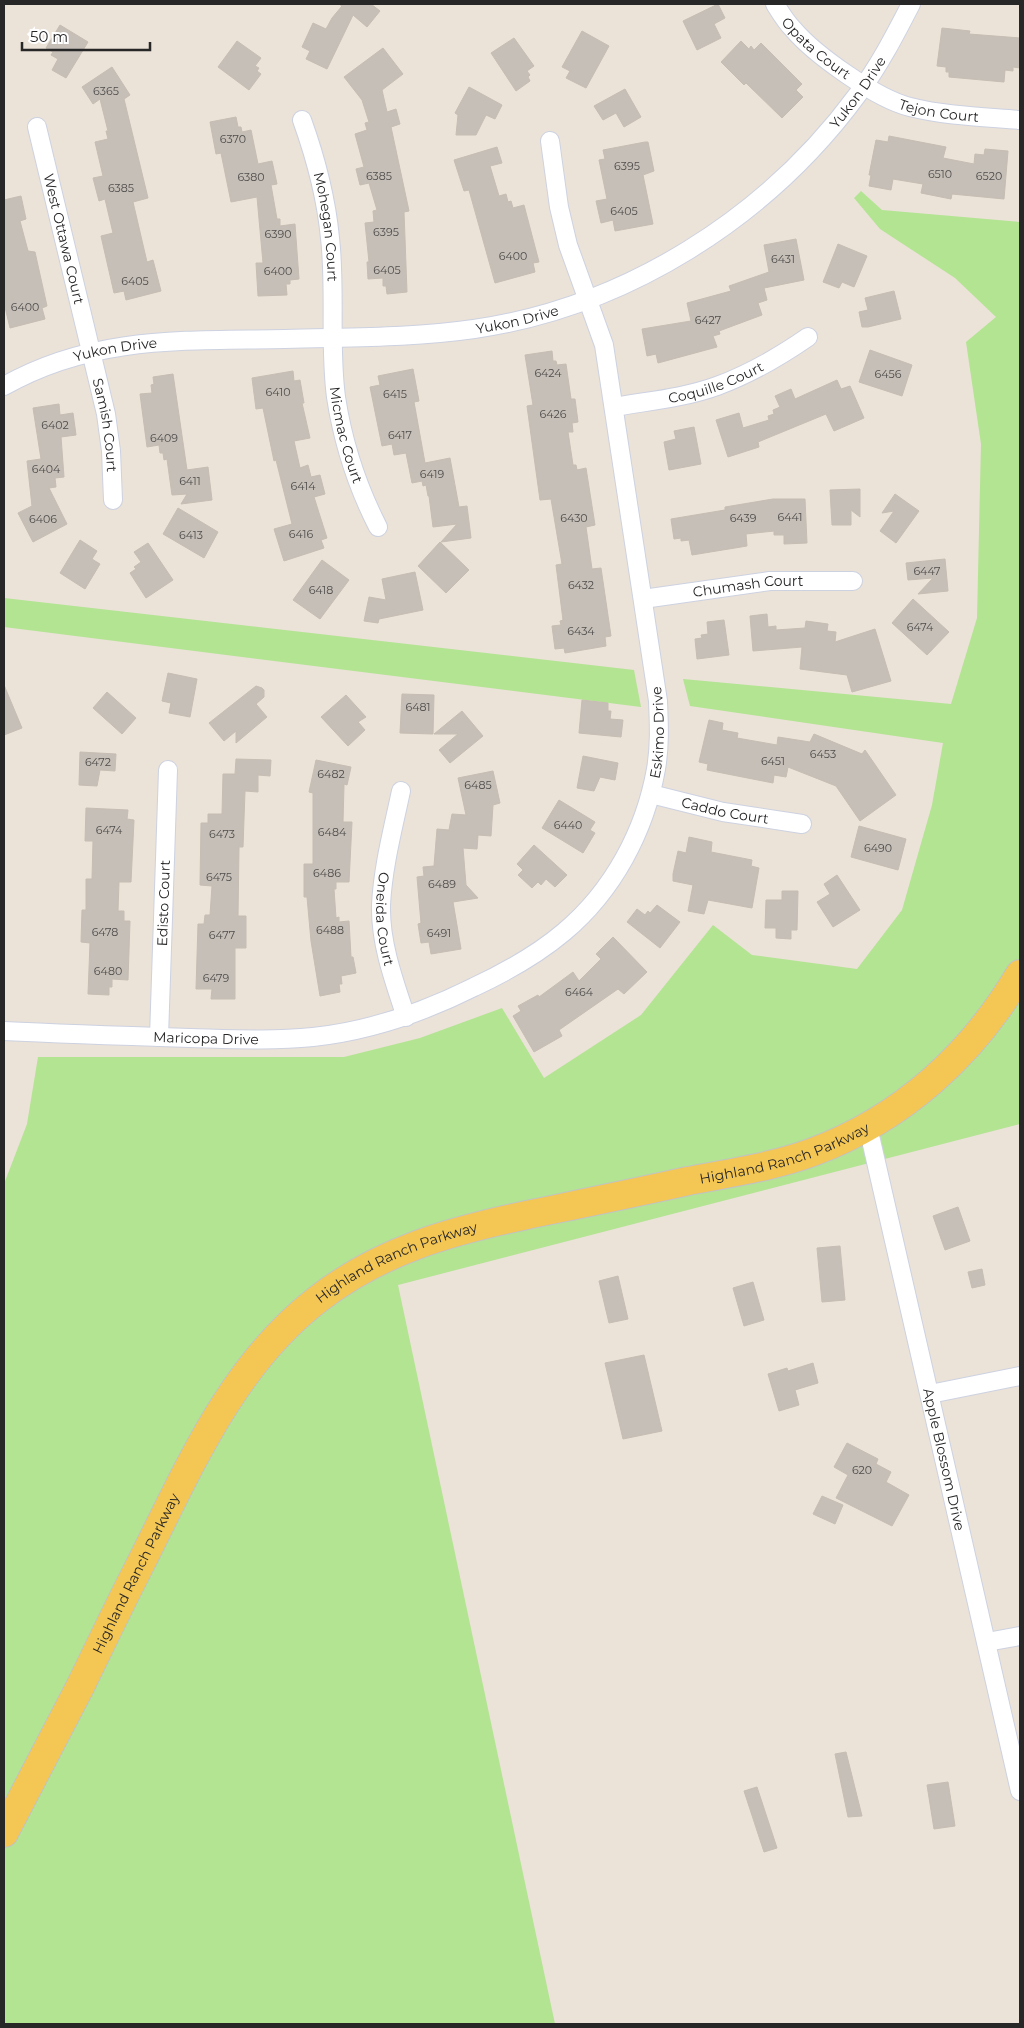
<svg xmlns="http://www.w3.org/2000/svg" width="1024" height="2028" font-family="Montserrat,sans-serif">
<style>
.green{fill:#b2e492}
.building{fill:#c6bfb8;stroke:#c6beb2}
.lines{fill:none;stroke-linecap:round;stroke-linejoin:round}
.minor-casing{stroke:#cdd2e1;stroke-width:20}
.primary-casing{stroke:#c3c3c3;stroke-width:30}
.minor{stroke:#fff;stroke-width:18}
.primary{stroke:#f4c654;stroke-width:28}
.labels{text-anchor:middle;stroke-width:4.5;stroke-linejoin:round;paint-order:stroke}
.number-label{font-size:11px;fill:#4f4d4b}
.street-label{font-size:14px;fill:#272727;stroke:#fff}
</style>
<rect width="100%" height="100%" fill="#ebe2d8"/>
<g class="green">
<path d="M861 191 882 210 1020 222V1124L398 1285 555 2024H4V1184L27 1124 38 1057H344L420 1038 502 1008 544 1078 641 1015 713 925 752 955 857 969 902 910 932 805 943 743 690 706 683 679 951 704 977 618 981 444 966 342 996 317 955 278 880 229 854 198Z"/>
<path d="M4 598 634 670 641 707 4 627Z"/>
</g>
<g class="building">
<path d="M339 4H371L380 11 367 27 353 15 327 69 306 59 310 51 302 47 313 23 326 29 332 18 342 6Z"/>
<path d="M718 4 725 18 714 24 721 38 697 50 683 21Z"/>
<path d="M60 25 88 42 66 78 52 70 58 59 51 55 53 52 46 48Z"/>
<path d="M942 28 970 31 969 34 1020 38V68L1013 67V71L1005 70 1004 82 949 77V72H946V67L937 66Z"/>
<path d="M582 31 609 46 586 88 566 78 570 71 562 67Z"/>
<path d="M514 38 534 66 527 71 530 75 528 77 530 81 516 91 491 53Z"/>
<path d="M237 41 261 58 255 66 259 68 257 71 261 74 249 90 218 67Z"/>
<path d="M741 41 749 49 751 46 754 50 761 43 802 84 796 90 803 97 782 118 746 83 744 85 721 62Z"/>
<path d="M383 48 403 74 382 90 387 112 396 109 400 124 391 127 409 211 404 212 407 292 387 294 386 286H383V278L368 279 367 262H369L365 223 374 222 373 211 377 210 369 183 360 185 356 169 364 167 355 134 367 130 365 123 369 122 362 100 344 77Z"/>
<path d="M112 67 130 95 124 99 148 198 133 202 147 262 153 260 161 291 126 300 124 291 114 293 101 236 113 233 105 199 99 201 93 178 103 176 95 142 108 139 106 131H108L100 99 93 104 82 87Z"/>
<path d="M469 87 502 105 495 119 486 115 476 135H456L458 115 455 113Z"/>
<path d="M625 89 641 117 624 127 616 113 603 120 594 106Z"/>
<path d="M236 117 238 127H241L242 132 251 130 258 164 272 161 277 184 271 185 277 219H280V226L295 224 299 279 290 280V284H286L287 295 258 296 256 263H263L257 197 231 202 221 153 216 154 210 122Z"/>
<path d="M889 136 946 147 943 158 974 164 975 154 984 155 985 149 1008 151 1004 199 952 194 951 199 921 193 923 184 893 179 891 190 869 186 871 175H869L876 140 888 142Z"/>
<path d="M645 142H648L654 171 643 175 653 224 615 231 613 220 601 223 596 201 607 199 599 160 605 159 603 150Z"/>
<path d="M497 147 502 163 490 166 499 196 506 194 508 202 511 201 513 208 524 205 539 262 533 263 535 272 495 283 469 190 464 191 454 160Z"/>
<path d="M21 196 26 219 20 221 28 251 35 252 47 306 42 308 45 319 10 328 4 303V200Z"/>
<path d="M796 239 804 280 764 288 767 300 758 303 762 315 719 331 720 334 713 336 717 347 658 363 656 354 647 356 642 329 691 321 687 303 731 291 729 286 769 272 764 245Z"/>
<path d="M838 244 867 256 854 287 842 282 839 288 823 282Z"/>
<path d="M894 291 901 319 868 327H862L859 312 868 310 865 298Z"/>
<path d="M870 350 912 365 902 396 859 382Z"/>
<path d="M552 351 553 361H556L557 365 566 364 571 399H575L578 422 572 423 573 432H568L573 465H576L577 470 586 468 595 525 586 527 592 569 601 568 611 636 605 637 606 646 565 653 564 648 555 649 552 626 561 625 560 621 563 620 556 565 562 564 551 499 540 500 527 406 533 405 525 355Z"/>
<path d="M413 369 419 401 414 402 425 463 450 458 459 507 467 506 471 538 441 542 457 524 433 527 429 496H428L426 485 423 486 422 481 412 483 406 453 394 455 392 444 382 446 370 387 380 385 378 376Z"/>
<path d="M293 371 294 381 300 380 304 403H302L310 438 294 441 300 468 308 465 311 477 320 475 325 494 314 497 327 538 321 540 324 548 284 561 274 529 292 524 276 460 274 461 263 408 256 409 252 378Z"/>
<path d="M173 374 187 470 208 467 212 500 181 504 187 494 172 495 167 459 164 460 163 453H160L159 445 147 447 140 394 152 393 151 385 154 384 153 377Z"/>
<path d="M837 380 841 389 850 386 864 418 834 431 826 414 758 442 759 447 728 457 716 420 739 413 743 428 769 420 768 416 774 414 773 410 780 407 775 396 791 389 795 399Z"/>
<path d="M59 404 60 415 73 413 76 435 61 437 64 477 55 478 56 487 49 488 67 524 33 542 18 513 32 506 27 461 41 459 33 408Z"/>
<path d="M694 427 701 464 669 470 664 442 676 439 674 431Z"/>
<path d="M860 489V517L851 510V525H832L830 490Z"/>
<path d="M895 494 919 511 896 543 880 531 894 511 882 513Z"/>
<path d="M773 499H805L807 543 784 544V535H774V531L746 534 747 546 692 555 689 540 681 541V538L674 539 671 519 725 510V507Z"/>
<path d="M178 508 218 532 204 558 163 534Z"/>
<path d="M80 540 97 551 92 559 100 564 85 589 60 573Z"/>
<path d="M440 542 469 570 446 593 418 566Z"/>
<path d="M148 543 173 580 146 598 130 573 136 569 134 567 141 562 134 552Z"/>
<path d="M945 559 948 591 918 594 933 578 908 580 906 563Z"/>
<path d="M322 560 349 580 320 619 293 600Z"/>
<path d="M415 572 423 610 379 619 378 623 364 621 369 597 386 600 382 579Z"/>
<path d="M913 599 949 632 927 655 892 623Z"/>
<path d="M767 614 768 627 776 626V630L805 628 806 621 828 624 827 631 836 632 835 642 875 629 891 681 852 692 847 675 800 669 802 647 753 651 750 616Z"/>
<path d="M724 620 729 655 697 659 695 639 702 638 701 635 708 634 707 622Z"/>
<path d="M168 673 197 679 190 717 169 713 171 703 162 701Z"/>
<path d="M4 685 22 728 4 735Z"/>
<path d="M256 686 262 688 264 690V697L256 704 267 717 236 743V731L224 741 209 723Z"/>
<path d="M107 692 136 718 122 734 93 708Z"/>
<path d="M402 694 434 695 433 734 400 733Z"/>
<path d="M346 695 366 717 358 722 365 730 348 746 321 717Z"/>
<path d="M582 700 608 703V711H611L610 719 623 720 621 737 579 733Z"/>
<path d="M462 711 483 736 450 763 439 750 458 734H434Z"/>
<path d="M709 720 723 723 722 730 738 733 737 738 777 745 778 737 810 742 814 734 862 754 865 750 896 795 860 821 836 786 788 767 786 777 774 775 773 783 707 770 708 764 699 762Z"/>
<path d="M80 752 116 754 115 771 100 770 97 786 79 785Z"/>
<path d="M583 756 618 763 615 780 600 777 594 791 577 788Z"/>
<path d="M236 759 271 760 270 776 258 775V792L245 791 243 847H239L238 916H246V948H235V999H211L212 989H196L198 924H204L205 915H210L212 886 200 885 201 823H208V814H222L223 774H235Z"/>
<path d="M316 760 351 767 347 785 344 784 343 822H352L349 882H336V889H334L336 918 339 917V922L349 921 351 957H353L356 973 341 976 342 984H339L340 992 320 996 311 941 307 897H304V864H313V793L309 792Z"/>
<path d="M493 771 500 803 493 805 491 836 478 835 477 849 463 848 466 885 478 898 453 902 461 949 431 954 429 942 421 943 418 924 421 923 417 877 424 876 423 867 434 866 437 829 449 830 452 814 466 815 458 778Z"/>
<path d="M559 800 595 822 590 830 595 833 583 853 542 828Z"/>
<path d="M86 808 128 810 127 819 134 820 131 882H119L118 911H124V921H130L128 980 112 979V987H109V995L88 994 90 943 81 942 82 910H86V879H92L93 841H85Z"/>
<path d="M859 826 906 839 898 870 851 857Z"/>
<path d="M689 837 712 842 711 852 752 860 751 866 759 868 752 908 708 900 704 914 688 911 693 885 673 881V874L678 851 686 853Z"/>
<path d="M534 845 567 875 555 887 546 879 541 885 538 882 532 888 518 875 523 870 517 864Z"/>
<path d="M837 875 860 910 833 927 817 902 830 894 824 884Z"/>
<path d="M782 891H798L797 930H791V939L776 938V928H765L766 900H782Z"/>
<path d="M657 905 680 922 660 948 627 922 637 909 645 915 648 911 650 913Z"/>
<path d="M613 937 647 972 624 994 618 989 559 1030 562 1036 534 1052 513 1016 521 1011 518 1006 538 995 539 997 573 972 579 981 601 959 596 954Z"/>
<path d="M958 1207 970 1241 945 1250 933 1216Z"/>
<path d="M840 1246 845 1300 822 1302 817 1248Z"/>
<path d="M982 1269 985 1285 972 1288 968 1272Z"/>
<path d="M618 1276 628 1319 609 1323 599 1281Z"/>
<path d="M753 1282 764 1320 744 1326 733 1288Z"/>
<path d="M644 1355 662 1431 623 1439 605 1363Z"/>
<path d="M813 1363 818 1383 795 1390 799 1405 779 1411 768 1374 787 1368 788 1371Z"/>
<path d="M847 1443 878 1459 876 1464 891 1472 886 1482 909 1495 892 1526 836 1498 848 1475 834 1467Z"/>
<path d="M822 1496 843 1505 835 1524 813 1514Z"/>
<path d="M846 1752 862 1816 848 1817 835 1754Z"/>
<path d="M948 1782 955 1826 934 1829 927 1785Z"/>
<path d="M757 1787 777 1848 764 1852 744 1791Z"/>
</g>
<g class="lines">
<g class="minor-casing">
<g id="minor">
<path id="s1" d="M775 4C780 12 786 22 793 29 815 55 877 99 910 107 946 116 984 117 1020 120"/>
<path id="s2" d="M302 120C316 159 326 196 330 238 336 290 329 345 336 397 343 443 357 486 378 527"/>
<path id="s3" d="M37 127 106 414 111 451 113 500"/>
<path id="s4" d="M4 386C94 335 185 341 285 339 348 337 411 338 474 329 626 307 767 218 858 94 879 66 895 35 911 4"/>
<path id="s5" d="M614 407C648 401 684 398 717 386 750 374 779 357 808 337"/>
<path id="s6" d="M643 599 770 581H853"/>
<path id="s7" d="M401 791C393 829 383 866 381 905 380 943 394 981 406 1017"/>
<path id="s8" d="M651 794 723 812 802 824"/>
<path id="s9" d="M4 1031C66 1034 128 1036 190 1038 231 1039 272 1041 313 1037 370 1031 424 1012 474 987 506 972 538 954 564 932 613 891 645 831 656 769 660 746 659 724 658 701L604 345 568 245 559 207 550 141"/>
<path id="s10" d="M159 1037 168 770"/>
<path id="s11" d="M868 1127 1020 1791"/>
<path d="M930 1394 1020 1376"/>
<path d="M987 1642 1020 1636"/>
</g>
</g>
<g class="primary-casing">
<g id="primary">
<path id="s12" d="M4 1833C29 1784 55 1736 80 1687 99 1648 117 1610 137 1571 186 1475 229 1368 317 1300 379 1251 451 1231 527 1215 580 1204 634 1193 688 1181 729 1173 773 1167 813 1152 902 1119 972 1055 1020 974"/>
</g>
</g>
<use href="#minor" class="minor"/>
<use href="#primary" class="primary"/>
</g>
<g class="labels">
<g class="number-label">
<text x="106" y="95">6365</text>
<text x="233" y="143">6370</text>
<text x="627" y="170">6395</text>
<text x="940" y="178">6510</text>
<text x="379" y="180">6385</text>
<text x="989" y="180">6520</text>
<text x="251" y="181">6380</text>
<text x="121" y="192">6385</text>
<text x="624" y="215">6405</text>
<text x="386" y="236">6395</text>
<text x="278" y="238">6390</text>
<text x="513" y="260">6400</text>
<text x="783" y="263">6431</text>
<text x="387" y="274">6405</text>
<text x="278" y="275">6400</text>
<text x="135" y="285">6405</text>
<text x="25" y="311">6400</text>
<text x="708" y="324">6427</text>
<text x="548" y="377">6424</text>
<text x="888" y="378">6456</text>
<text x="278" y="396">6410</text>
<text x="395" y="398">6415</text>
<text x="553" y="418">6426</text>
<text x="55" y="429">6402</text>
<text x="400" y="439">6417</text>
<text x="164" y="442">6409</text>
<text x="46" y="473">6404</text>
<text x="432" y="478">6419</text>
<text x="190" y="485">6411</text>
<text x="303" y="490">6414</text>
<text x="790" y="521">6441</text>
<text x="574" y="522">6430</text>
<text x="743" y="522">6439</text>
<text x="43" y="523">6406</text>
<text x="301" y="538">6416</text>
<text x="191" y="539">6413</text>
<text x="927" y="575">6447</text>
<text x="581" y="589">6432</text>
<text x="321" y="594">6418</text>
<text x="920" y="631">6474</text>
<text x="581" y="635">6434</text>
<text x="418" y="711">6481</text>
<text x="823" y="758">6453</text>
<text x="773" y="765">6451</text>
<text x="98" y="766">6472</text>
<text x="331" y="778">6482</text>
<text x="478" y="789">6485</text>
<text x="568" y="829">6440</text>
<text x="109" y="834">6474</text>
<text x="332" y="836">6484</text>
<text x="222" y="838">6473</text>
<text x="878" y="852">6490</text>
<text x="327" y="877">6486</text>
<text x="219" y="881">6475</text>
<text x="442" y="888">6489</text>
<text x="330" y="934">6488</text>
<text x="105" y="936">6478</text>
<text x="439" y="937">6491</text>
<text x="222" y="939">6477</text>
<text x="108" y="975">6480</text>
<text x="216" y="982">6479</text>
<text x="579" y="996">6464</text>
<text x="862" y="1474">620</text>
</g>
<g class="street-label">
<text dy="5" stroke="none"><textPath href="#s1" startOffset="61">Opata Court</textPath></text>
<text dy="5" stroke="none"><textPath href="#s4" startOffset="941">Yukon Drive</textPath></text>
<text dy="5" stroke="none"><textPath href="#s1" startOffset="202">Tejon Court</textPath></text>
<text dy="5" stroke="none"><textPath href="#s2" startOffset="110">Mohegan Court</textPath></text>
<text dy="5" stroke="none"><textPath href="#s3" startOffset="115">West Ottawa Court</textPath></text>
<text dy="5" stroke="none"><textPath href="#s4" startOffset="522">Yukon Drive</textPath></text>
<text dy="5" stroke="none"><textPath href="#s4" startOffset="118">Yukon Drive</textPath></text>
<text dy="5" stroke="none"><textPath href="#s5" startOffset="105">Coquille Court</textPath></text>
<text dy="5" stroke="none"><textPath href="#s3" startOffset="306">Samish Court</textPath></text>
<text dy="5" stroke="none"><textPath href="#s2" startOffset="320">Micmac Court</textPath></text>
<text dy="5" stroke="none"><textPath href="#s6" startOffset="106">Chumash Court</textPath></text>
<text dy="5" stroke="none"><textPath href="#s9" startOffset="812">Eskimo Drive</textPath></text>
<text dy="5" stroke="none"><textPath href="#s8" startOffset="76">Caddo Court</textPath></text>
<text dy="5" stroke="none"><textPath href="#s10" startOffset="134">Edisto Court</textPath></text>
<text dy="5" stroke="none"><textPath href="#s7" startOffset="130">Oneida Court</textPath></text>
<text dy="5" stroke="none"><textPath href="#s9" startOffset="202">Maricopa Drive</textPath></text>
<text dy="5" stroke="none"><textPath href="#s12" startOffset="1116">Highland Ranch Parkway</textPath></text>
<text dy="5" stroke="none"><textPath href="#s12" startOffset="711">Highland Ranch Parkway</textPath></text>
<text dy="5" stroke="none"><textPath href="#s11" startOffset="341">Apple Blossom Drive</textPath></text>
<text dy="5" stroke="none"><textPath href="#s12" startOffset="291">Highland Ranch Parkway</textPath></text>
</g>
</g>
<rect width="1024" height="2028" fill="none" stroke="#272727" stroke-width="10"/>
<path d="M22 42v8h128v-8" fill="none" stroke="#272727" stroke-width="2.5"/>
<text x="30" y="42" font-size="15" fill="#272727" stroke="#ffffff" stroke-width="4" paint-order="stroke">50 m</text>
</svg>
